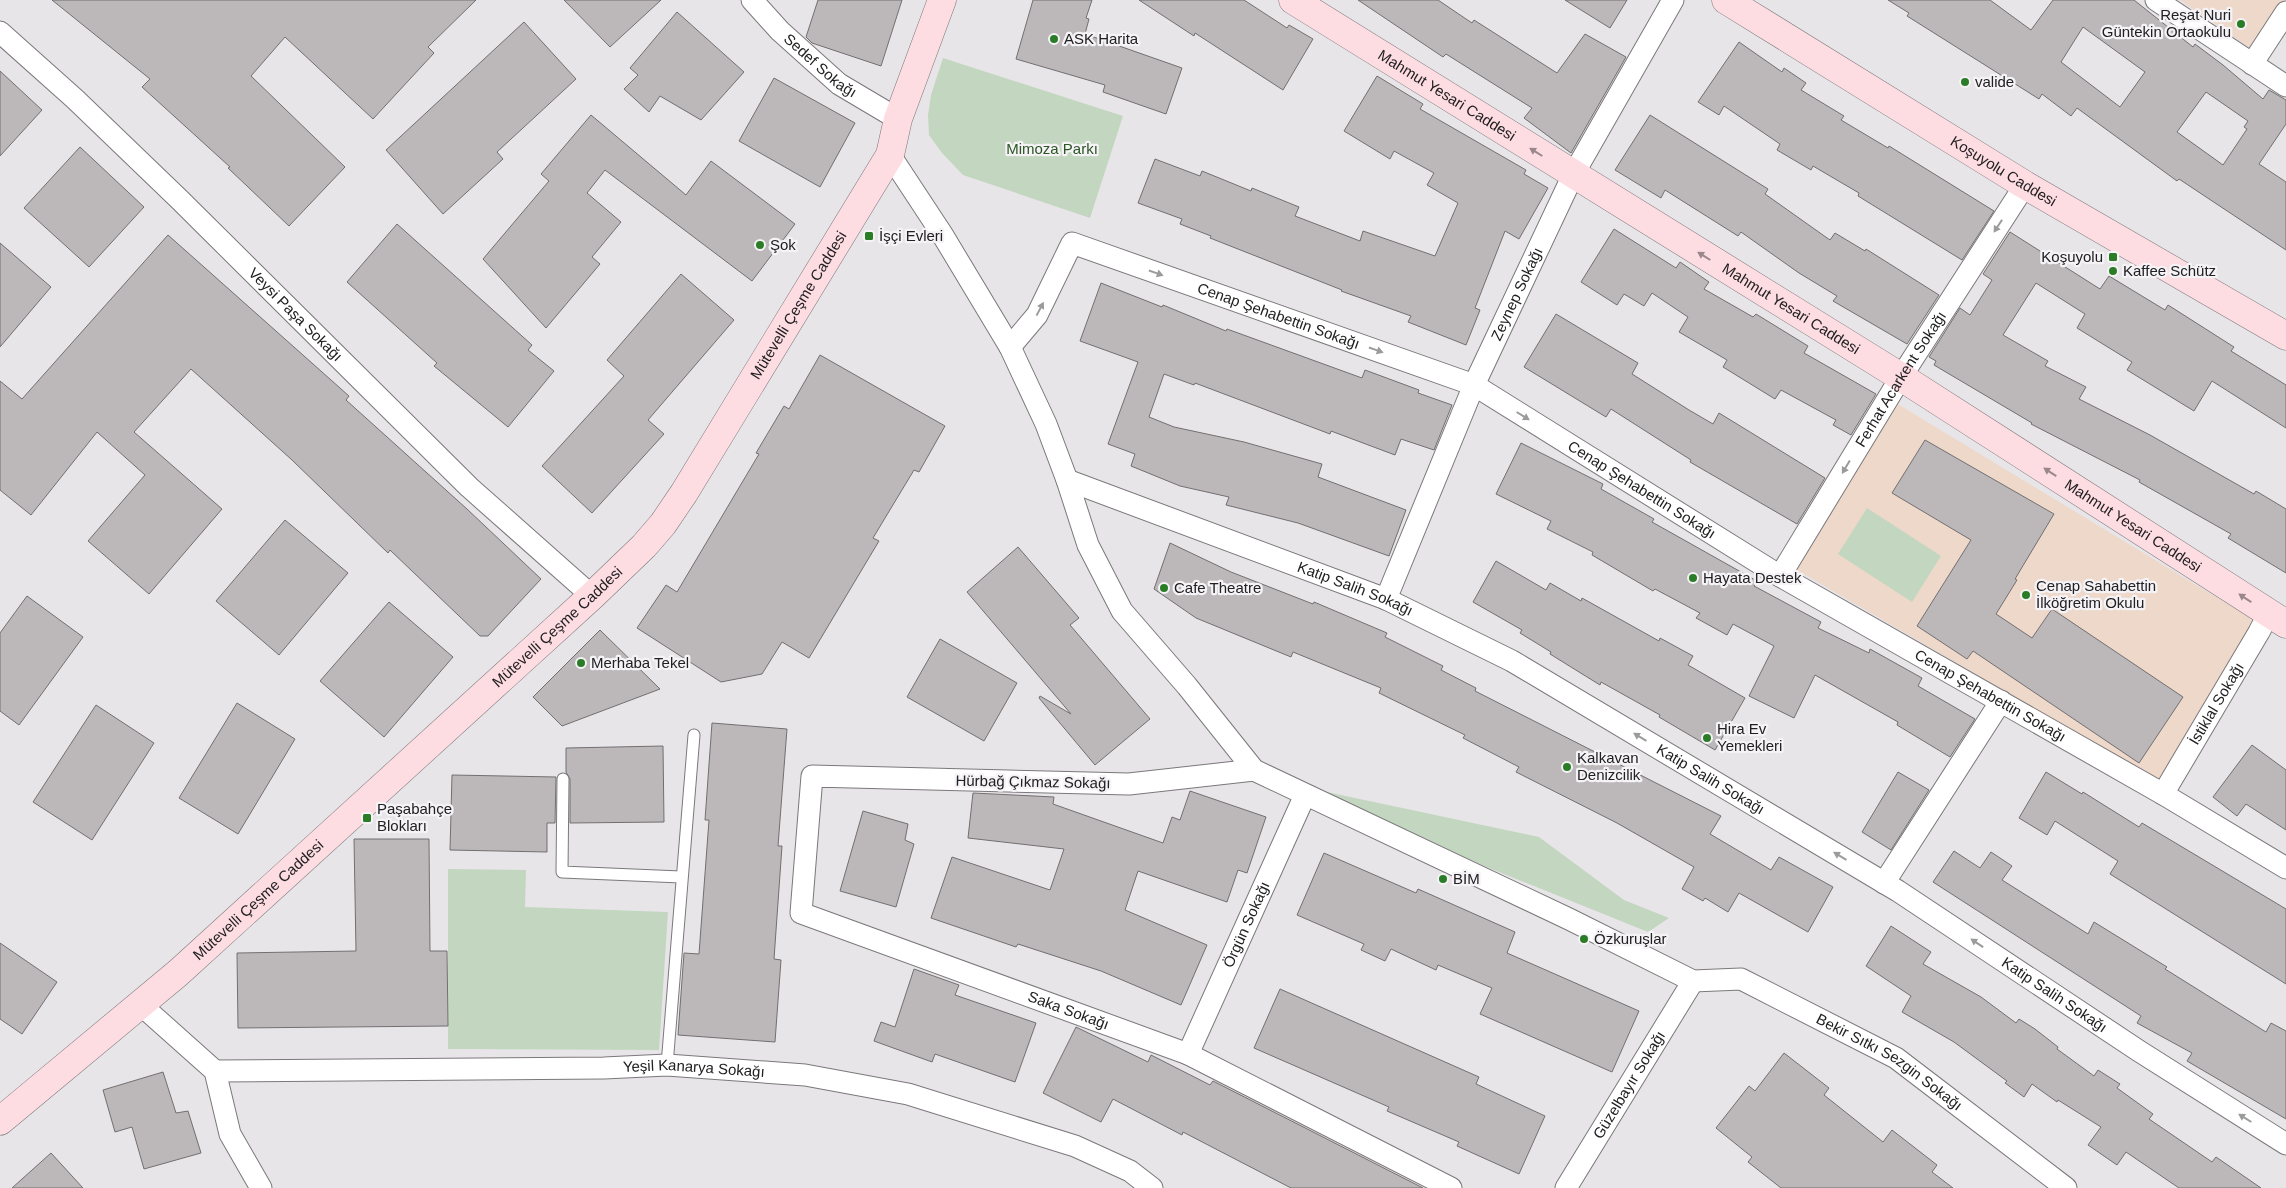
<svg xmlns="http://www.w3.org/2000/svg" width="2286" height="1188" font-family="Arial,sans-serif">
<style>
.education{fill:#edd8ca}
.green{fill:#c3d7c0}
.building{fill:#bcb8ba;stroke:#736f71;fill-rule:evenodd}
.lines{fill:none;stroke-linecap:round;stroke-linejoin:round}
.lane-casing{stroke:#7b787b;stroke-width:13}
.street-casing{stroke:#7b787b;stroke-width:23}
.secondary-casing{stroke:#7b787b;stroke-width:29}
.lane{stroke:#fff;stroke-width:11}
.street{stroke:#fff;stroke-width:21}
.secondary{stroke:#fddce2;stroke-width:28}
.oneway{fill:#9a878c}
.oneway2{fill:#9b9b9c}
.poi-dot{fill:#2a7c27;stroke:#f5f3f6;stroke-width:2}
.labels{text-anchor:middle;stroke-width:4.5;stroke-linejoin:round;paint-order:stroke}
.poi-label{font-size:15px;fill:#212022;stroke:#f5f3f6;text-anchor:start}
.street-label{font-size:15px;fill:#212022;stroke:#f5f3f6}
.park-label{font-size:15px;fill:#2a5524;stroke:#f5f3f6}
</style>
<rect width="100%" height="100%" fill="#e8e5e9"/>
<g class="education">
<path d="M2180 0H2284L2250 48Z"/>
<path d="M1896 403 2254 620 2159 781 1797 570Z"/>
</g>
<g class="green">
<path d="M943 58 1123 116 1090 218 963 175 942 153 929 135 928 115 931 95Z"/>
<path d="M1867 508 1941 556 1912 602 1838 554Z"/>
<path d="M1308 788 1539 837 1624 900 1669 918 1648 932 1484 866Z"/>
<path d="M448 869 526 870 525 907 668 912 659 1050 448 1049Z"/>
</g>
<g class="building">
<path d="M52 0H476L428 47 434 53 373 119 285 37 251 76 345 167 289 226 228 168 230 167 142 87 150 79Z"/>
<path d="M564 0H661L610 47Z"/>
<path d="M818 0H902L881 66 812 43 806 37Z"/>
<path d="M1033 0H1092L1086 18 1089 19 1085 34 1182 68 1166 114 1103 92 1105 85 1016 59Z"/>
<path d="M1139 0H1244L1287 28 1289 25 1313 39 1283 90 1195 33 1194 36Z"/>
<path d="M1358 0H1438L1472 23 1474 20 1557 73 1585 34 1626 57 1571 153 1524 118 1532 108 1446 54 1443 57Z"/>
<path d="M1565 0H1627L1610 28Z"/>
<path d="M1888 0H1990L2031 30 2053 0H2134L2193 47 2195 44 2223 65 2263 99 2269 90 2286 100V124L2259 164 2286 182V250L2179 179 2177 181 2077 108 2071 116 2042 94 2039 99 1907 16 1909 13ZM2083 27 2145 72 2120 107 2061 62ZM2206 92 2248 121 2244 127 2247 129 2223 165 2177 132Z"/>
<path d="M677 12 744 72 701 120 660 96 649 112 624 89 638 75 630 68Z"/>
<path d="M524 22 576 79 497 152 503 159 443 214 386 150Z"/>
<path d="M1739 42 1782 72 1784 68 1806 83 1801 90 1844 116 1841 120 1888 148 1889 146 1994 211 1962 260 1858 196 1859 193 1813 166 1811 170 1777 150 1780 144 1724 106 1719 115 1698 102Z"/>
<path d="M0 71 42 110 0 156Z"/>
<path d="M1377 76 1423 104 1420 109 1526 170 1524 174 1548 188 1519 239 1505 231 1475 308 1480 310 1466 345 1408 322 1411 316 1341 291 1342 290 1210 238 1211 236 1180 224 1182 219 1138 203 1155 159 1200 176 1202 171 1251 191 1252 188 1299 207 1295 216 1360 241 1363 231 1435 256 1458 203 1427 185 1434 173 1394 151 1390 159 1344 131Z"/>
<path d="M774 78 855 123 820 187 739 141Z"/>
<path d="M591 115 686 195 711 161 795 224 752 281 605 170 587 193 621 222 592 257 600 264 546 328 483 259 549 181 541 174Z"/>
<path d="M1650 115 1768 189 1765 194 1830 240 1835 233 1865 251 1866 249 1939 295 1907 344 1833 301 1837 296 1799 273 1741 232 1738 236 1665 190 1661 198 1615 170Z"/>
<path d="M80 147 144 207 89 267 24 208Z"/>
<path d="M397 224 532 345 528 350 554 371 508 427 434 366 437 363 347 282Z"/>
<path d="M1614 229 1676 268 1680 262 1709 282 1704 289 1753 317 1756 314 1808 346 1804 353 1876 394 1851 435 1833 425 1836 420 1781 390 1775 399 1723 367 1727 360 1679 332 1688 317 1652 293 1644 306 1624 294 1617 305 1581 282Z"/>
<path d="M2010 232 2100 289 2109 276 2165 310 2168 305 2234 347 2231 351 2286 385V428L2212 381 2194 411 2127 370 2132 362 2077 328 2085 314 2036 283 2003 335 2048 361 2045 366 2086 387 2079 399 2150 435 2254 494 2256 491 2286 509V573L2228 538 2231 534 2139 482 2140 480 2031 424 2032 423 1934 365 1936 361 1929 357 1960 308 1970 315 1992 280 1983 274Z"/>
<path d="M168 235 349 396 346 400 467 509 541 579 488 636H480L390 550 388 553 292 460 191 369 134 432 222 509 149 594 88 541 145 475 97 432 31 515 0 490V381L22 399Z"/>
<path d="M0 243 51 287 0 347Z"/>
<path d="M681 274 734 320 648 420 664 434 592 513 542 466 624 376 607 360Z"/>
<path d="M1101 283 1162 307 1163 305 1226 331 1227 329 1362 378 1365 370 1419 390 1418 393 1452 405 1434 450 1401 439 1395 455 1331 431 1330 434 1195 383 1194 385 1164 374 1149 417 1174 427 1244 442 1322 464 1318 477 1406 510 1389 556 1298 523 1226 505 1229 497 1180 486 1131 466 1135 454 1108 444 1138 362 1080 341Z"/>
<path d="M1556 314 1638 363 1632 374 1689 410 1713 424 1719 413 1825 478 1797 524 1690 462 1691 460 1611 409 1606 417 1524 367Z"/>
<path d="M820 355 945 426 919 472 914 470 873 538 879 541 809 658 782 642 762 674 721 682 637 628 666 585 677 592 759 454 756 453 784 406 789 409Z"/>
<path d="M1925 440 2054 514 2015 579 2017 580 1996 614 2032 638 2052 609 2183 697 2139 763 1973 651 1967 659 1917 626 1971 540 1892 493Z"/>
<path d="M1521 443 1603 484 1601 489 1654 519 1652 522 1757 581 1754 586 1821 622 1818 628 1869 653 1870 649 1922 678 1918 686 1975 719 1950 757 1897 725 1898 722 1815 675 1794 718 1749 696 1774 646 1733 624 1727 635 1696 618 1700 613 1655 589 1653 591 1592 555 1593 552 1547 529 1551 521 1496 494Z"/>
<path d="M285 520 348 573 279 655 216 601Z"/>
<path d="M1170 543 1231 572 1313 604 1314 602 1387 633 1385 637 1443 666 1441 670 1476 688 1475 691 1721 816 1710 834 1771 870 1779 857 1833 887 1808 932 1739 893 1728 912 1705 898 1703 901 1682 889 1694 867 1617 823 1516 772 1519 767 1463 738 1465 735 1379 693 1381 688 1293 652 1291 657 1196 618 1154 589Z"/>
<path d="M1018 547 1079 618 1070 625 1150 719 1095 765 1039 698 1040 696 1071 714 967 592Z"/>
<path d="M1496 561 1546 590 1550 583 1581 601 1582 598 1659 641 1660 638 1693 656 1688 665 1745 698 1715 750 1659 717 1660 715 1601 682 1600 685 1550 654 1551 652 1520 633 1522 630 1473 602Z"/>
<path d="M27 596 83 637 19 725 0 711V633Z"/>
<path d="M389 602 453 657 384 737 320 681Z"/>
<path d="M600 630 660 689 562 726 533 697Z"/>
<path d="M940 639 1017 683 984 741 907 697Z"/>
<path d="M237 703 295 739 238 834 179 798Z"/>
<path d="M96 705 154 743 92 840 33 802Z"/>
<path d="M712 723 787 729 778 846H782L774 959 781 960 775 1042 678 1035 684 953 699 954 709 820H705Z"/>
<path d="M2252 745 2286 770V830L2246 804 2237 816 2213 797Z"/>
<path d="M663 746 664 822 570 823V779L566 772V748Z"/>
<path d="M1898 772 1929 790 1891 850 1862 832Z"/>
<path d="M2046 772 2082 794 2083 792 2139 827 2142 823 2286 909V984L2110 874 2118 861 2055 821 2047 835 2019 818Z"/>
<path d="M452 775 556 777 555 823H547V852L450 850Z"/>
<path d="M1190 791 1266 817 1247 873 1238 870 1227 902 1138 871 1125 910 1207 945 1181 1005 1101 971 1018 944 1016 947 931 918 952 857 1050 890 1064 849 968 838 973 793 1054 797 1053 804 1163 843 1172 817 1180 820Z"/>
<path d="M863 811 908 824 905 840 914 844 896 907 840 891Z"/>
<path d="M354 839H429L430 951H447L448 1026 238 1028 237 953 356 951Z"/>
<path d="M1954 851 1980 868 1991 852 2012 866 2002 880 2088 934 2094 922 2167 967 2165 969 2266 1032 2271 1023 2286 1031V1119L2187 1061 2192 1053 2137 1023 2141 1016 1933 882Z"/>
<path d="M1324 853 1416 893 1418 889 1515 932 1507 953 1639 1011 1612 1072 1480 1014 1492 988 1438 965 1436 970 1391 949 1385 961 1361 950 1364 944 1297 915Z"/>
<path d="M1891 926 1931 952 1923 964 1981 997 2016 1023 2019 1019 2035 1029 2058 1047 2057 1049 2094 1076 2098 1070 2120 1084 2117 1088 2153 1114 2149 1119 2212 1162 2216 1157 2261 1188H2179L2126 1152 2117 1165 2088 1145 2101 1127 2058 1100 2057 1102 2032 1084 2024 1097 2005 1083 2007 1081 1954 1042 1902 1012 1911 996 1866 966Z"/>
<path d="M0 943 57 982 22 1034 0 1019Z"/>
<path d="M914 969 959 985 955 995 1036 1023 1015 1082 935 1054 932 1062 874 1041 881 1022 895 1027Z"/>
<path d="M1280 989 1479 1077 1476 1084 1545 1116 1519 1174 1457 1146 1459 1142 1387 1111 1389 1107 1254 1048Z"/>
<path d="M1076 1027 1148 1062 1151 1055 1210 1085 1213 1081 1423 1188H1291L1183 1132 1182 1135 1113 1099 1101 1122 1043 1093Z"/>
<path d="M1784 1053 1829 1088 1824 1095 1883 1142 1892 1130 1937 1165 1932 1172 1953 1188H1781L1748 1162 1752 1157 1716 1128 1749 1086 1755 1091Z"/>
<path d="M163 1072 176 1113 188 1111 201 1153 144 1169 132 1127 115 1132 103 1090Z"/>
<path d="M51 1153 83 1188H12Z"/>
</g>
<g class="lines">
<g class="lane-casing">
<g id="lane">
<path d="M563 779 562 872 681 877"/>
<path d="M667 1065 694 735"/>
</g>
</g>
<g class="street-casing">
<g id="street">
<path id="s1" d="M752 0 780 31 839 84 898 119"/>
<path d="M2156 0 2286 86"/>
<path id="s2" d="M0 32 75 99 180 200 469 487 592 596"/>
<path d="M2252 64 2286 12"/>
<path id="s3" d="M890 155 942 234 1010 347 1046 424 1067 480 1088 545 1122 611 1187 686 1254 770 1569 919 1693 981 1741 979 1896 1058 2066 1188"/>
<path id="s4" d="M1010 347 1037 315 1072 243 1474 385 1780 576 2163 794 2286 868"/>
<path id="s5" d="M1067 480 1386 599 1512 661 1898 891 2139 1051 2286 1144"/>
<path id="s6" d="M1780 576 1901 377 2025 185"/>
<path id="s7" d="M1386 599 1474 385 1573 175 1673 0"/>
<path id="s8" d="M1254 770 1129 784 812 776 801 913 1188 1054 1451 1188"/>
<path id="s9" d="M2163 794 2259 632 2269 613"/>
<path d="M1884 883 2001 701"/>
<path d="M141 1005 215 1071 230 1134 261 1188"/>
<path id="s10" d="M1188 1054 1305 795"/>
<path id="s11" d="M215 1071 604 1068 667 1065 805 1075 908 1094 1075 1146 1130 1171 1152 1188"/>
<path id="s12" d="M1566 1188 1693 981"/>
</g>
</g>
<g class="secondary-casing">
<g id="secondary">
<path id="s13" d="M1293 0 1901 377 2286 624"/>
<path id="s14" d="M1726 0 2025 185 2286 336"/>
<path id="s15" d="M0 1121 178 973 592 596 644 546 663 524 684 493 890 155 898 119 942 0"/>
</g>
</g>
<use href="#lane" class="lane"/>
<use href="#street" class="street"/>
<use href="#secondary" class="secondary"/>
</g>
<defs><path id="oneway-solid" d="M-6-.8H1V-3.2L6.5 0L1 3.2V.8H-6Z" transform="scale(1.25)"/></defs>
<g class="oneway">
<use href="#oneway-solid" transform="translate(1536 152) rotate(-148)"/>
<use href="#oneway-solid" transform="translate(1704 256) rotate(-148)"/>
<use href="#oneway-solid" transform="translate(2050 472) rotate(-147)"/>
<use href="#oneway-solid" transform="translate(2245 598) rotate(-147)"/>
</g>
<g class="oneway2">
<use href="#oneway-solid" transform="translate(1998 226) rotate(123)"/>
<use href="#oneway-solid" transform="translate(1156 273) rotate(19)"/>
<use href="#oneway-solid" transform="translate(1040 309) rotate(-62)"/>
<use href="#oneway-solid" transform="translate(1376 350) rotate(19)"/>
<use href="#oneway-solid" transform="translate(1523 416) rotate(32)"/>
<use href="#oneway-solid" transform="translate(1846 467) rotate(121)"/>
<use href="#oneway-solid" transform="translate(1640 737) rotate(-149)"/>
<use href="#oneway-solid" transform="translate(1840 856) rotate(-149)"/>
<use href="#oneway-solid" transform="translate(1977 943) rotate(-146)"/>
<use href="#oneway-solid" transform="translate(2245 1118) rotate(-148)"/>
</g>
<g class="poi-dot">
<circle cx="2241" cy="24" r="5"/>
<circle cx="1054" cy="39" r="5"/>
<circle cx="1965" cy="82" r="5"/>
<rect x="864" y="231" width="10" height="10" rx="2.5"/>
<circle cx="760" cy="245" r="5"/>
<rect x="2108" y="252" width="10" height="10" rx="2.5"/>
<circle cx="2113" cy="271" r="5"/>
<circle cx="1693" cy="578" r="5"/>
<circle cx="1164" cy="588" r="5"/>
<circle cx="2026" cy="595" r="5"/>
<circle cx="581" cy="663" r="5"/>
<circle cx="1707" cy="738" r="5"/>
<circle cx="1567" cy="767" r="5"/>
<rect x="362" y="813" width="10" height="10" rx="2.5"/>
<circle cx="1443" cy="879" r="5"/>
<circle cx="1584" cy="939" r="5"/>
</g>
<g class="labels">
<g class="poi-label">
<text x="2231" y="20" text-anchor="end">Reşat Nuri<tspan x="2231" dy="17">Güntekin Ortaokulu</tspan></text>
<text x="1064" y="44">ASK Harita</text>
<text x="1975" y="87">valide</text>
<text x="879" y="241">İşçi Evleri</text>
<text x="770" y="250">Şok</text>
<text x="2103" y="262" text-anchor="end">Koşuyolu</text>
<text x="2123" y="276">Kaffee Schütz</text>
<text x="1703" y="583">Hayata Destek</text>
<text x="2036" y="591">Cenap Sahabettin<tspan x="2036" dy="17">İlköğretim Okulu</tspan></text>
<text x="1174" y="593">Cafe Theatre</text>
<text x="591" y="668">Merhaba Tekel</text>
<text x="1717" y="734">Hira Ev<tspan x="1717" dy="17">Yemekleri</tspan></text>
<text x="1577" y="763">Kalkavan<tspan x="1577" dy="17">Denizcilik</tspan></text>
<text x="377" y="814">Paşabahçe<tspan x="377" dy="17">Blokları</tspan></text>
<text x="1453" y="884">BİM</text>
<text x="1594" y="944">Özkuruşlar</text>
</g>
<g class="street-label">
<text dy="5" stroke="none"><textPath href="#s1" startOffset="95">Sedef Sokağı</textPath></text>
<text dy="5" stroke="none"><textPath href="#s13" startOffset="181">Mahmut Yesari Caddesi</textPath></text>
<text dy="5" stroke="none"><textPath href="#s14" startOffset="326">Koşuyolu Caddesi</textPath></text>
<text dy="5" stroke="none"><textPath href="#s7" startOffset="332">Zeynep Sokağı</textPath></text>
<text dy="5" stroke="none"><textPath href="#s15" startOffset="1150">Mütevelli Çeşme Caddesi</textPath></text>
<text dy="5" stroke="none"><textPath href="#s13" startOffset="586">Mahmut Yesari Caddesi</textPath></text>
<text dy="5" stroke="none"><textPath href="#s2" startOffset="409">Veysi Paşa Sokağı</textPath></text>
<text dy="5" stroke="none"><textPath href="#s4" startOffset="341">Cenap Şehabettin Sokağı</textPath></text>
<text dy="5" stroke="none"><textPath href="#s6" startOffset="231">Ferhat Acarkent Sokağı</textPath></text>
<text dy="5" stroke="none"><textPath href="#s4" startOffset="746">Cenap Şehabettin Sokağı</textPath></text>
<text dy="5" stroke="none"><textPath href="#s13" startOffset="991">Mahmut Yesari Caddesi</textPath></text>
<text dy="5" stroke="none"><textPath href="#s5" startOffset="308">Katip Salih Sokağı</textPath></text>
<text dy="5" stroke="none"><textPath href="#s15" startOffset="745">Mütevelli Çeşme Caddesi</textPath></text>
<text dy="5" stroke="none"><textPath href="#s4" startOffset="1151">Cenap Şehabettin Sokağı</textPath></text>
<text dy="5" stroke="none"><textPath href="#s9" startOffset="105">İstiklal Sokağı</textPath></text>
<text dy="5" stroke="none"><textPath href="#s5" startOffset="712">Katip Salih Sokağı</textPath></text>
<text transform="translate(1033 782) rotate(1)" y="5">Hürbağ Çıkmaz Sokağı</text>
<text dy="5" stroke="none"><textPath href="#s15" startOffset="340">Mütevelli Çeşme Caddesi</textPath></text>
<text dy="5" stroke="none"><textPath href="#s10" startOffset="142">Örgün Sokağı</textPath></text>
<text dy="5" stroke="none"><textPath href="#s5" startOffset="1118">Katip Salih Sokağı</textPath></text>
<text dy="5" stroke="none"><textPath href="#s8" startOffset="865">Saka Sokağı</textPath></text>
<text dy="5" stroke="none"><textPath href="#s3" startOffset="1426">Bekir Sıtkı Sezgin Sokağı</textPath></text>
<text dy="5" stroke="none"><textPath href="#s11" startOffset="479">Yeşil Kanarya Sokağı</textPath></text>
<text dy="5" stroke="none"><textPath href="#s12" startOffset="121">Güzelbayır Sokağı</textPath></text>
</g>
<g class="park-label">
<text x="1052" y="154">Mimoza Parkı</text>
</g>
</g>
</svg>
